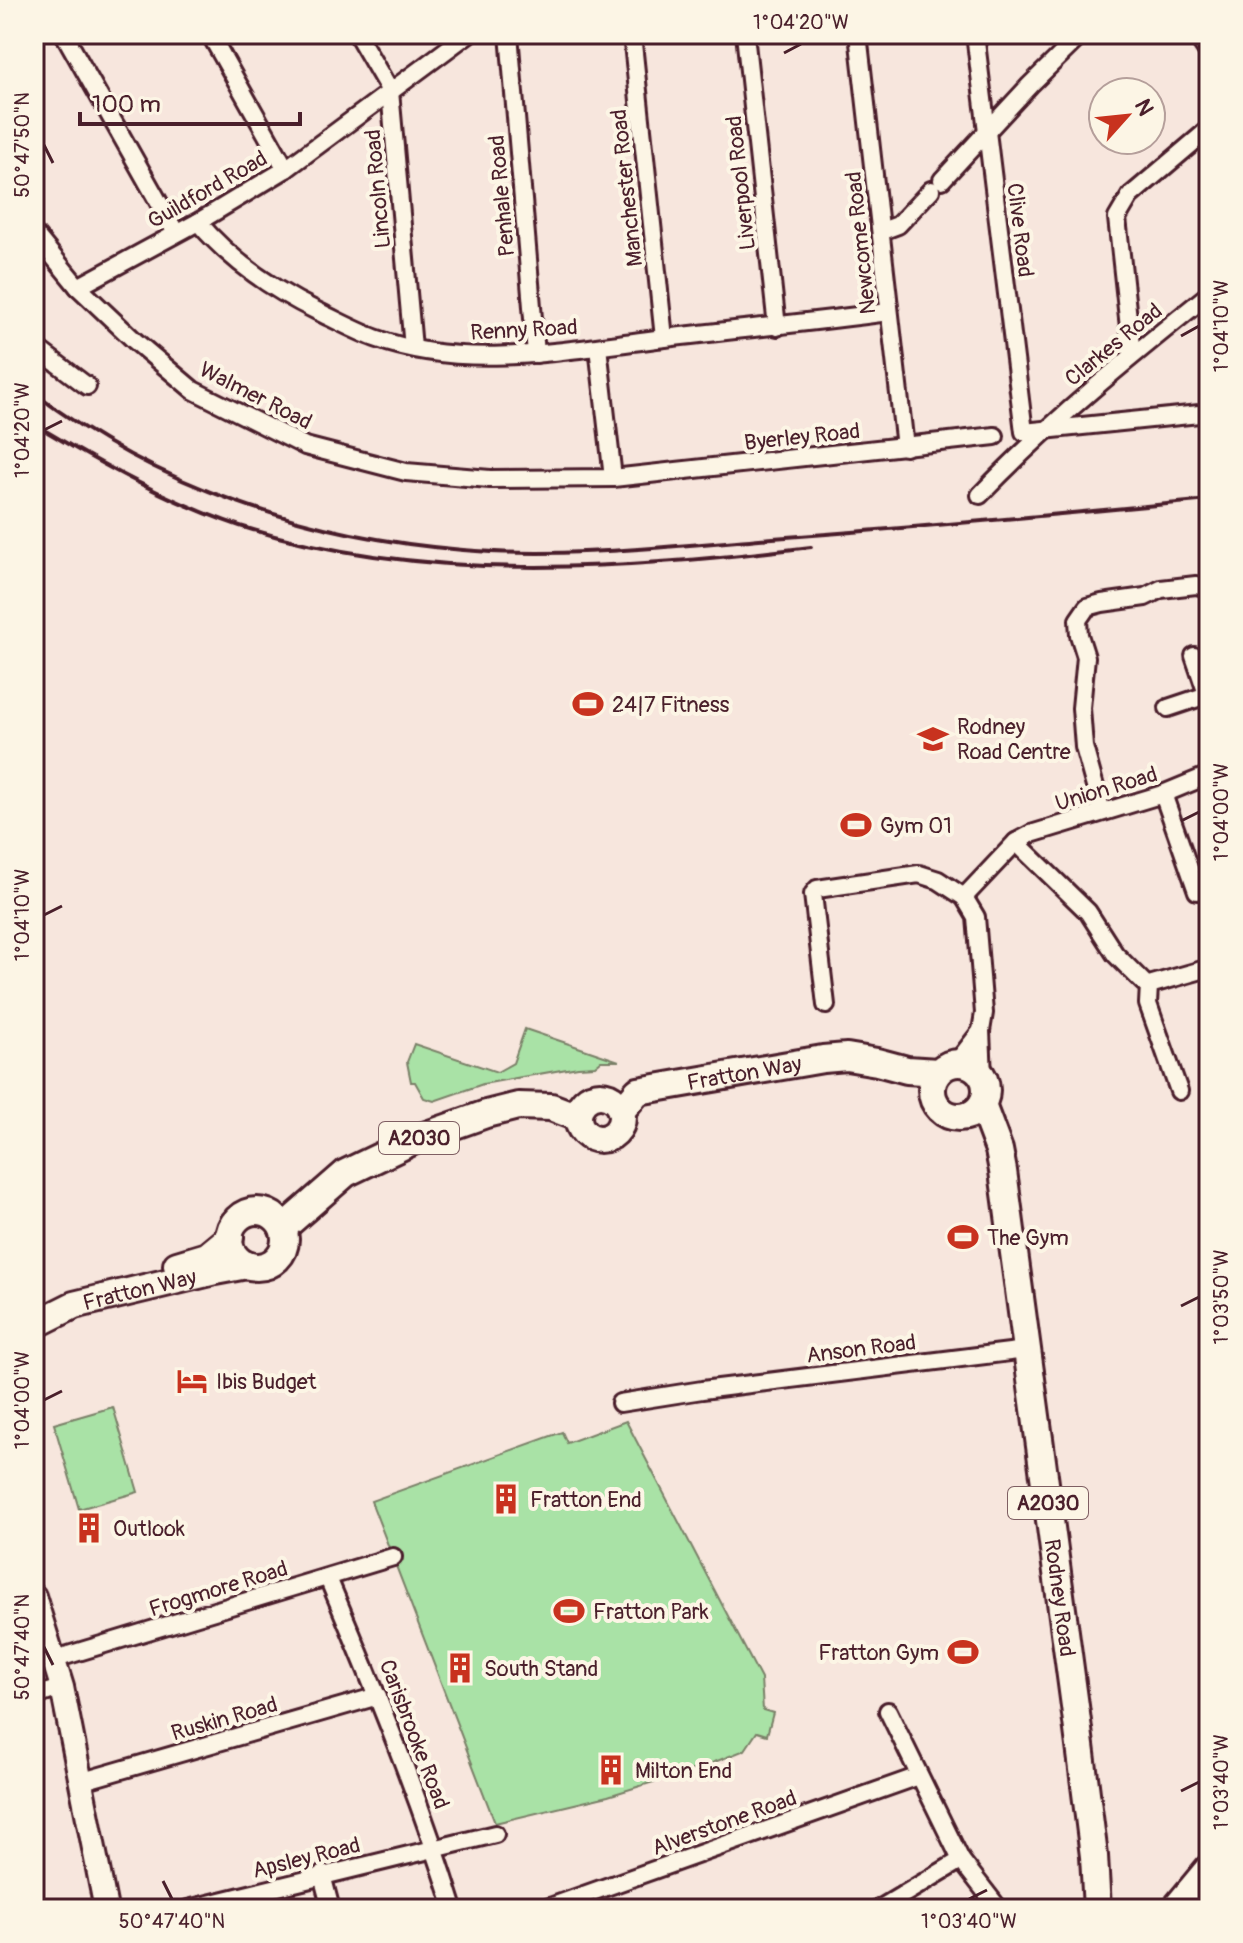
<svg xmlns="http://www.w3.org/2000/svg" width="1243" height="1943" font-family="Pangolin,sans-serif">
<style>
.green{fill:#a9e2a6;stroke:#7a8068;stroke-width:2}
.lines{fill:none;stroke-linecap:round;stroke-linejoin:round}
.minor-casing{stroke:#4a1f2b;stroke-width:22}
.secondary-casing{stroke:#4a1f2b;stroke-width:28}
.primary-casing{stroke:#4a1f2b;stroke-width:32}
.minor{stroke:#fcf5e5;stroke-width:16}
.secondary{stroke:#fcf5e5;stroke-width:22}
.primary{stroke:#fcf5e5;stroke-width:26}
.rail{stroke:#4a1f2b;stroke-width:4}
.ticks{fill:none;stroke:#4a1f2b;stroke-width:3}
.labels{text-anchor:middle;stroke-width:8;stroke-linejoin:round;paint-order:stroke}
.shield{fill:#fcf5e5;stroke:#7f5f63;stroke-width:2}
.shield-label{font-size:20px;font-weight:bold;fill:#4a1f2b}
.street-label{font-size:22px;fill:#4a1f2b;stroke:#fcf5e5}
.poi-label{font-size:22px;fill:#4a1f2b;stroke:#fcf5e5;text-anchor:start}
.neatline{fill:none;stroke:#4a1f2b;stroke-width:3}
.ticks-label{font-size:20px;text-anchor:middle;fill:#4a1f2b}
</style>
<rect width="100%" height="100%" fill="#f7e6dd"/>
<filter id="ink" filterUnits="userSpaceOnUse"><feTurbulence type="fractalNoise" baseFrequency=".0125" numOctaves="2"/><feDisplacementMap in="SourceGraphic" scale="16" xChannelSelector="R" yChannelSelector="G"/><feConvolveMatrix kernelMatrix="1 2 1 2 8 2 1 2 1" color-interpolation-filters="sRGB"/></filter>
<g filter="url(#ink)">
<g class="green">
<path d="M525 1029 619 1061H601L595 1066 578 1067 483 1084 434 1101 424 1098 415 1082H411L407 1062 414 1044 497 1072 513 1063Z"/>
<path d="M113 1407 138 1492 79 1509 54 1424Z"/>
<path d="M626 1421 761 1679 763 1710 773 1713 767 1735 757 1732 745 1750 702 1767 608 1796 495 1823 371 1501 562 1432 567 1443Z"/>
</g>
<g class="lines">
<g class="minor-casing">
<g id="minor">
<path d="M64 34 176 233"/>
<path d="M210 34 286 169"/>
<path d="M357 34 390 91 413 348"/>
<path d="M509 34 536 354"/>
<path d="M632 34 664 338"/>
<path d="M745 34 777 327"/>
<path d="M858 34 905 447"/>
<path d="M975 34 1024 432 1209 413"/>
<path d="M1196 34 1209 54"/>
<path d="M942 180 1030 85 1082 34"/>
<path d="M198 222C232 262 273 290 319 312 338 321 356 331 375 338 468 372 570 349 665 338 740 329 814 322 889 312"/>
<path d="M882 231 898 225 931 190"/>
<path d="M34 233 78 287 135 341 193 390 305 446 406 472 490 479 613 478 995 436"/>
<path d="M78 287 198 222 286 169 468 34"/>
<path d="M34 346 87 386"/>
<path d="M598 347 613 478"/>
<path d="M1132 355 1117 218 1130 196 1209 129"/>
<path d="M980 495C1051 421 1129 358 1209 294"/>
<path d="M1194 656 1209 700"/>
<path d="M1168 708 1207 695"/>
<path d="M1163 794 1197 891"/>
<path d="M1102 812 1084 747 1081 708 1086 657 1079 635 1078 620 1087 607 1102 603 1145 597 1161 589 1196 585 1209 588"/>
<path d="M1016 842 1088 912 1115 954 1143 982"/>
<path d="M964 897 1016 842 1031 834 1163 794 1209 775"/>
<path d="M826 1005 813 894 817 889 919 874 938 880 964 897 976 917 984 1013 981 1031 983 1077"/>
<path d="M957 1062 981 1031"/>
<path d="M1179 1091 1148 1004 1149 985 1209 968"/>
<path d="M620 1403 702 1390 1026 1350"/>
<path d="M328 1578C374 1687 419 1796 454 1909"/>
<path d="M55 1659 393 1557"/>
<path d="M34 1697 62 1687"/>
<path d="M888 1711 961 1860 999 1909"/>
<path d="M83 1781 378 1696"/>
<path d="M322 1875 331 1909"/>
<path d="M188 1909 495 1834"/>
<path d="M544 1909 919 1776"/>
<path d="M879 1909 961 1860"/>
</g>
</g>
<g class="secondary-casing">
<path id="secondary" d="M34 1596 62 1687 106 1909"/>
</g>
<g class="primary-casing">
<g id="primary">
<circle cx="959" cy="1090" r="27"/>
<circle cx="600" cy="1117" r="22"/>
<path id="s1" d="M982 1105 999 1150 1003 1171 1075 1706 1094 1856 1097 1909"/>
<path id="s2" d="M621 1111 638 1091 823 1059 847 1057 877 1062 907 1070 938 1072"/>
<circle cx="257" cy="1239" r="28"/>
<path d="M283 1228 346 1173 421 1137 486 1114 518 1106 551 1107 577 1117"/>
<path d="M177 1265 207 1256 230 1237"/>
<path id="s3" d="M34 1325 74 1305 215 1271 247 1265"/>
<path d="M1175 1909 1209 1868"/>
</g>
</g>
<use href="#minor" class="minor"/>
<use href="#secondary" class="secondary"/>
<use href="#primary" class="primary"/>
<g class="rail">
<path d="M34 393C156 486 310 538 463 550 565 559 670 546 773 538 918 528 1064 514 1209 500"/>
<path d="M34 424C99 463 168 502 240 526 425 584 621 570 811 547"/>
</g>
</g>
</g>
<path class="ticks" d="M784 53 801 44M44 145 53 163M1181 336 1199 326M44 430 62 421M1181 821 1199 812M44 915 62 906M1181 1306 1199 1297M44 1400 62 1391M44 1647 53 1665M1181 1791 1199 1782M163 1881 172 1899M969 1899 987 1890"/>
<defs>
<g id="stadium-bare" transform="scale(2.4)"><path d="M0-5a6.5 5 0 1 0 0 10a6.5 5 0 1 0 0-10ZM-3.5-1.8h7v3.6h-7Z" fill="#c8321e" stroke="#fcf5e5" stroke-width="2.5" paint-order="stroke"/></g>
<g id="university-bare" transform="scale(2.4)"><path d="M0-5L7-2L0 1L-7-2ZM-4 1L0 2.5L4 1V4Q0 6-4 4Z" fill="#c8321e" stroke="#fcf5e5" stroke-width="2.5" paint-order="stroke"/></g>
<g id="hotel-bare" transform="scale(2.4)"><path d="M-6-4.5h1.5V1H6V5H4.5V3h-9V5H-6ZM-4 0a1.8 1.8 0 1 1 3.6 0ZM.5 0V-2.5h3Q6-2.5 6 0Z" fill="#c8321e" stroke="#fcf5e5" stroke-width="2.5" paint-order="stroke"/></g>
<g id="building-bare" transform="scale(2.4)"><path d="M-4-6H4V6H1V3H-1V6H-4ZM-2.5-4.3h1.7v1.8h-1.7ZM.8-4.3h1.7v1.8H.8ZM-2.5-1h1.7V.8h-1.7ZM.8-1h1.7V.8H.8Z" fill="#c8321e" stroke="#fcf5e5" stroke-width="2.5" paint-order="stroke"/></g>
</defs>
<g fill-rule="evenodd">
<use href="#stadium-bare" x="588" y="704"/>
<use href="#university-bare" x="933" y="739"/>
<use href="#stadium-bare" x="856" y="825"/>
<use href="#stadium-bare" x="963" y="1237"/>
<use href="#hotel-bare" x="192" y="1381"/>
<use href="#building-bare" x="506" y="1499"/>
<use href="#building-bare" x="89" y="1528"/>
<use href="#stadium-bare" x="569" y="1611"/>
<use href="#stadium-bare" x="963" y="1652"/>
<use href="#building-bare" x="460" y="1668"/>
<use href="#building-bare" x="611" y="1770"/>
</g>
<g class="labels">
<g class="shield">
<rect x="379" y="1122" width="80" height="32" rx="6"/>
<rect x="1008" y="1487" width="80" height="32" rx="6"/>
</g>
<g class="shield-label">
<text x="419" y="1145">A2030</text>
<text x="1048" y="1510">A2030</text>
</g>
<g class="street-label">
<text transform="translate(740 183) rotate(-96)" y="8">Liverpool Road</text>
<text transform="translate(626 188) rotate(-96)" y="8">Manchester Road</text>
<text transform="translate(207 189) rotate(-30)" y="8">Guildford Road</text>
<text transform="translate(377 189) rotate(-95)" y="8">Lincoln Road</text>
<text transform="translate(501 196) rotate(-95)" y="8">Penhale Road</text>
<text transform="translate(1021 230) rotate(83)" y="8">Clive Road</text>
<text transform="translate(860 243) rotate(-96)" y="8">Newcome Road</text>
<text transform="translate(524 329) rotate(-3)" y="8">Renny Road</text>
<text transform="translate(1113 344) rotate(-39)" y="8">Clarkes Road</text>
<text transform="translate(256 395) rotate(27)" y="8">Walmer Road</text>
<text transform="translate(802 436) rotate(-6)" y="8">Byerley Road</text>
<text transform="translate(1106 788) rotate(-17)" y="8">Union Road</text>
<text dy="8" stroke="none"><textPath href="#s2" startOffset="134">Fratton Way</textPath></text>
<text dy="8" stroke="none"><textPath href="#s3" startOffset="112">Fratton Way</textPath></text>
<text transform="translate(861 1348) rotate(-7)" y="8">Anson Road</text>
<text transform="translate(218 1588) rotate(-17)" y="8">Frogmore Road</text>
<text dy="8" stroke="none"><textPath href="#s1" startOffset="500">Rodney Road</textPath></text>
<text transform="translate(224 1718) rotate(-16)" y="8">Ruskin Road</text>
<text transform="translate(415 1734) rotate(69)" y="8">Carisbrooke Road</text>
<text transform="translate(724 1822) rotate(-20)" y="8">Alverstone Road</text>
<text transform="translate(306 1857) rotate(-14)" y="8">Apsley Road</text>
</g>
<g class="poi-label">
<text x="612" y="712">24|7 Fitness</text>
<text x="957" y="734">Rodney<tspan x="957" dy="25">Road Centre</tspan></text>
<text x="880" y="833">Gym 01</text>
<text x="987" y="1245">The Gym</text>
<text x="216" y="1389">Ibis Budget</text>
<text x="530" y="1507">Fratton End</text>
<text x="113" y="1536">Outlook</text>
<text x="593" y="1619">Fratton Park</text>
<text x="939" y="1660" text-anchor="end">Fratton Gym</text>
<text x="484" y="1676">South Stand</text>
<text x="635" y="1778">Milton End</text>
</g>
</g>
<rect width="1243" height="1943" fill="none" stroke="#fcf5e5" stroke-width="88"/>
<g transform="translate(1127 116) rotate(63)"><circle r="38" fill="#fcf5e5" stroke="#b59f9b" stroke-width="2"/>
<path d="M0-6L14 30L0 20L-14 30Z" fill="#c8321e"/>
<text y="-12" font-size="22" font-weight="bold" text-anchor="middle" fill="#4a1f2b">N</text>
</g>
<path d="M80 112v12h220v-12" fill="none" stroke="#4a1f2b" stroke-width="4"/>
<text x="92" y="112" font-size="24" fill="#4a1f2b" stroke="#fcf5e5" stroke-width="6" paint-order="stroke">100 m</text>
<rect x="44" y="44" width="1155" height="1855" class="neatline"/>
<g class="ticks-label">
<text x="801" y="29">1°04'20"W</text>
<text transform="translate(22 145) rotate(-90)" y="7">50°47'50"N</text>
<text transform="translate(1221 326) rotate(-90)" y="7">1°04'10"W</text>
<text transform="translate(22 430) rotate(-90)" y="7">1°04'20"W</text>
<text transform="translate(1221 812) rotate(-90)" y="7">1°04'00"W</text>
<text transform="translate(22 915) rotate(-90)" y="7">1°04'10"W</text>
<text transform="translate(1221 1297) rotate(-90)" y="7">1°03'50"W</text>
<text transform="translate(22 1400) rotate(-90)" y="7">1°04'00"W</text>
<text transform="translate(22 1647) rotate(-90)" y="7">50°47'40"N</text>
<text transform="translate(1221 1782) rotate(-90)" y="7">1°03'40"W</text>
<text x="172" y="1928">50°47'40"N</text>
<text x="969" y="1928">1°03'40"W</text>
</g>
</svg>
